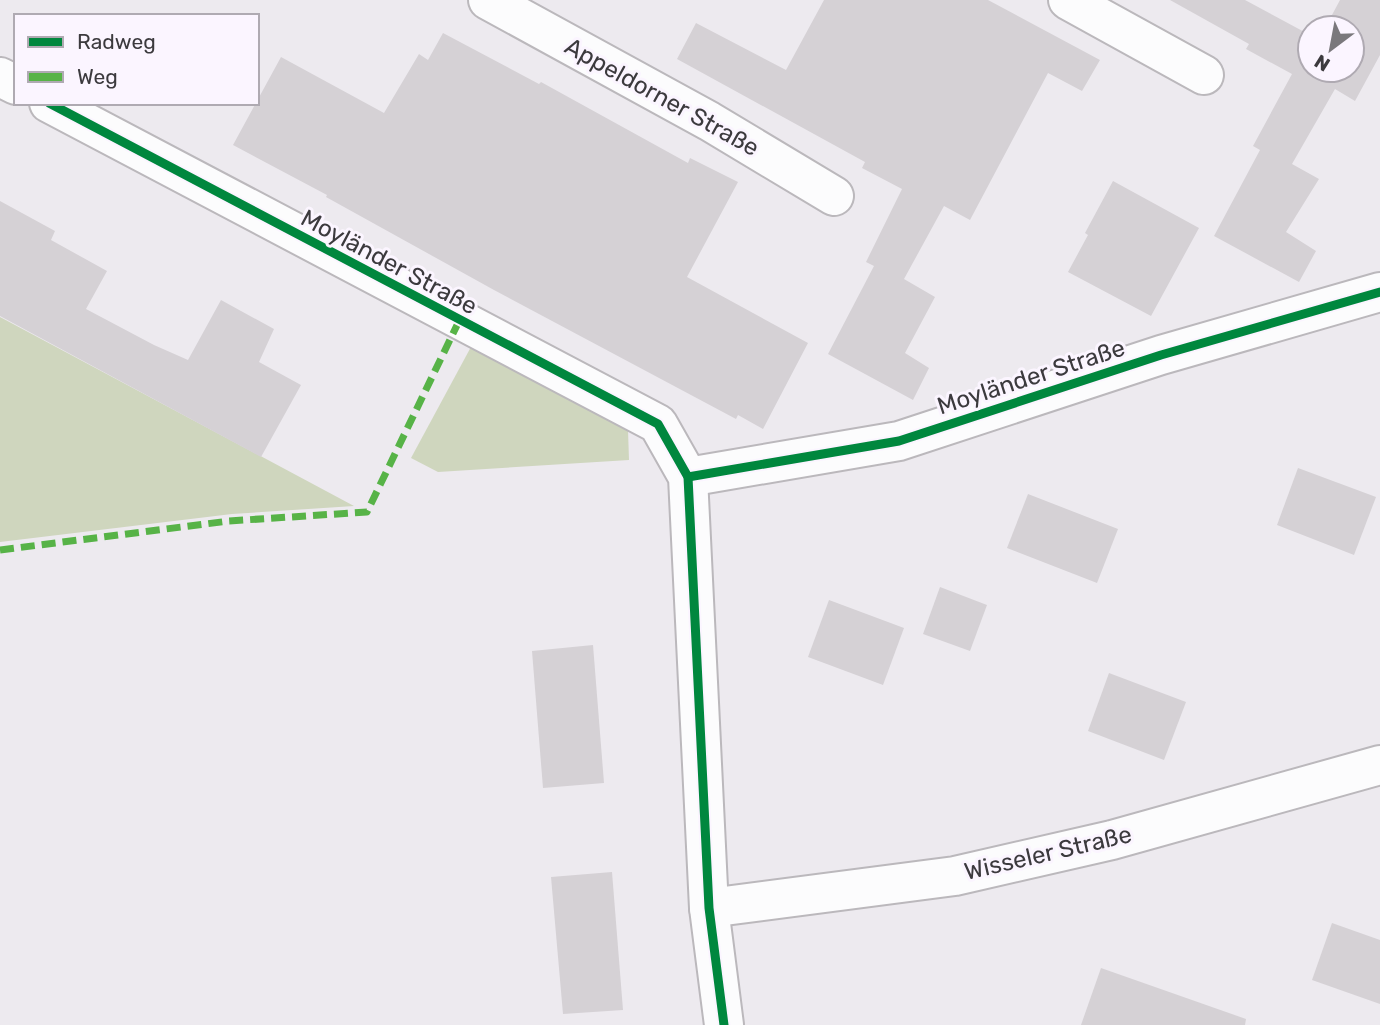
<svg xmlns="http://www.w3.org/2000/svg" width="1380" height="1025" font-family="Rubik,sans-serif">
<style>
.green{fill:#cfd6be}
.building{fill:#d5d1d5}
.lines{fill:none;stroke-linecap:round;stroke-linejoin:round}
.minor-casing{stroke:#bbb8bc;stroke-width:42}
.minor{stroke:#fcfcfd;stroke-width:38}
.quiet{stroke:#57b347;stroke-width:7;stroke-dasharray:14 7;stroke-linecap:butt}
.cycleway-casing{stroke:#fbf5ff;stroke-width:13}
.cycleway{stroke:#00873e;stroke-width:9}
.labels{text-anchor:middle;stroke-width:6;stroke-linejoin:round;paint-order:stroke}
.street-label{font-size:24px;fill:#3c3a3e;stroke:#fbf5ff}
</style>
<rect width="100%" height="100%" fill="#edeaef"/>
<g class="green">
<path d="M0 317 354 506 232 514 0 542Z"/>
<path d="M472 345 628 430 629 460 438 472 411 458Z"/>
</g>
<g class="building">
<path d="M824 0H988L1100 60 1082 91 1048 73 970 220 944 206 904 279 935 297 905 353 929 368 913 400 828 354 874 266 866 262 902 189 862 168 865 162 677 59 696 23 786 70Z"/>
<path d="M1170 0H1245L1310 35V70H1352V28H1325L1340 0H1380V55L1355 101 1335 89 1292 164 1319 179 1286 232 1316 251 1299 282 1214 236 1260 150 1253 146 1292 74 1246 49 1249 44Z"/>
<path d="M443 33 539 84 541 82 688 163 690 158 738 182 687 277 808 343 763 429 738 415 736 419 494 290 326 197 327 195 233 145 281 57 384 113 419 54 428 60Z"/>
<path d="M1113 181 1199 228 1151 316 1068 272 1088 235 1085 233Z"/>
<path d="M0 201 55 231 51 240 107 271 86 309 154 345 188 360 221 300 274 329 259 362 301 385 261 457 0 316Z"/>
<path d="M1298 468 1376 497 1354 555 1277 525Z"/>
<path d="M1028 494 1118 529 1097 583 1007 548Z"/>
<path d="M940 587 987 605 970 651 923 634Z"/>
<path d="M829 600 904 628 883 685 808 657Z"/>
<path d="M593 645 604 783 543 788 532 651Z"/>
<path d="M1109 673 1186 702 1164 760 1088 731Z"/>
<path d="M612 872 623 1010 563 1014 551 877Z"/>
<path d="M1332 923 1380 940V1004L1312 980Z"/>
<path d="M1101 968 1246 1019 1245 1025H1081Z"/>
</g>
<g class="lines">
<g class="minor-casing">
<g id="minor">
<path d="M488 0 709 121 834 196"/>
<path d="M1068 0 1204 75"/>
<path d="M0 77 16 85"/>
<path d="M49 103 658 424 688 477 709 908 724 1025"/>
<path d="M688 477 899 441 1161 355 1380 292"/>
<path d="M709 908 955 876 1112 840 1380 765"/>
</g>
</g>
<use href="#minor" class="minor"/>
<path class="quiet" d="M0 550 229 521 367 512 459 321"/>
<g class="cycleway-casing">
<g id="cycleway">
<path d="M49 103 658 424 688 477 709 908 724 1025"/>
<path d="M688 477 899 441 1161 355 1380 292"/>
</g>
</g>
<use href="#cycleway" class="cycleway"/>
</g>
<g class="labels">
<g class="street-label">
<text transform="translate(662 97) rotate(29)" y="8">Appeldorner Straße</text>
<text transform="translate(389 262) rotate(28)" y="8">Moyländer Straße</text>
<text transform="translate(1031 377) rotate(-18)" y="8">Moyländer Straße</text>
<text transform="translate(1048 853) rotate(-13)" y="8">Wisseler Straße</text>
</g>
</g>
<rect x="14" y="14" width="245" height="91" fill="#fbf5ff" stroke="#afaab2" stroke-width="2"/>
<rect x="28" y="37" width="35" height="10" fill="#00873e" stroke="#afaab2" stroke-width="2"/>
<text x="77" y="49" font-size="21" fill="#3c3a3e">Radweg</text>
<rect x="28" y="72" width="35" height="10" fill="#57b347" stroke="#afaab2" stroke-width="2"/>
<text x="77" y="84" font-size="21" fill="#3c3a3e">Weg</text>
<g transform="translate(1331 49) rotate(212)"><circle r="33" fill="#fbf5ff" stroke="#afaab2" stroke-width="2"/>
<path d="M0-5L12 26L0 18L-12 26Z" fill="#7a787c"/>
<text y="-10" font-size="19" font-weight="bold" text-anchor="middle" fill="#3c3a3e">N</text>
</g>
</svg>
